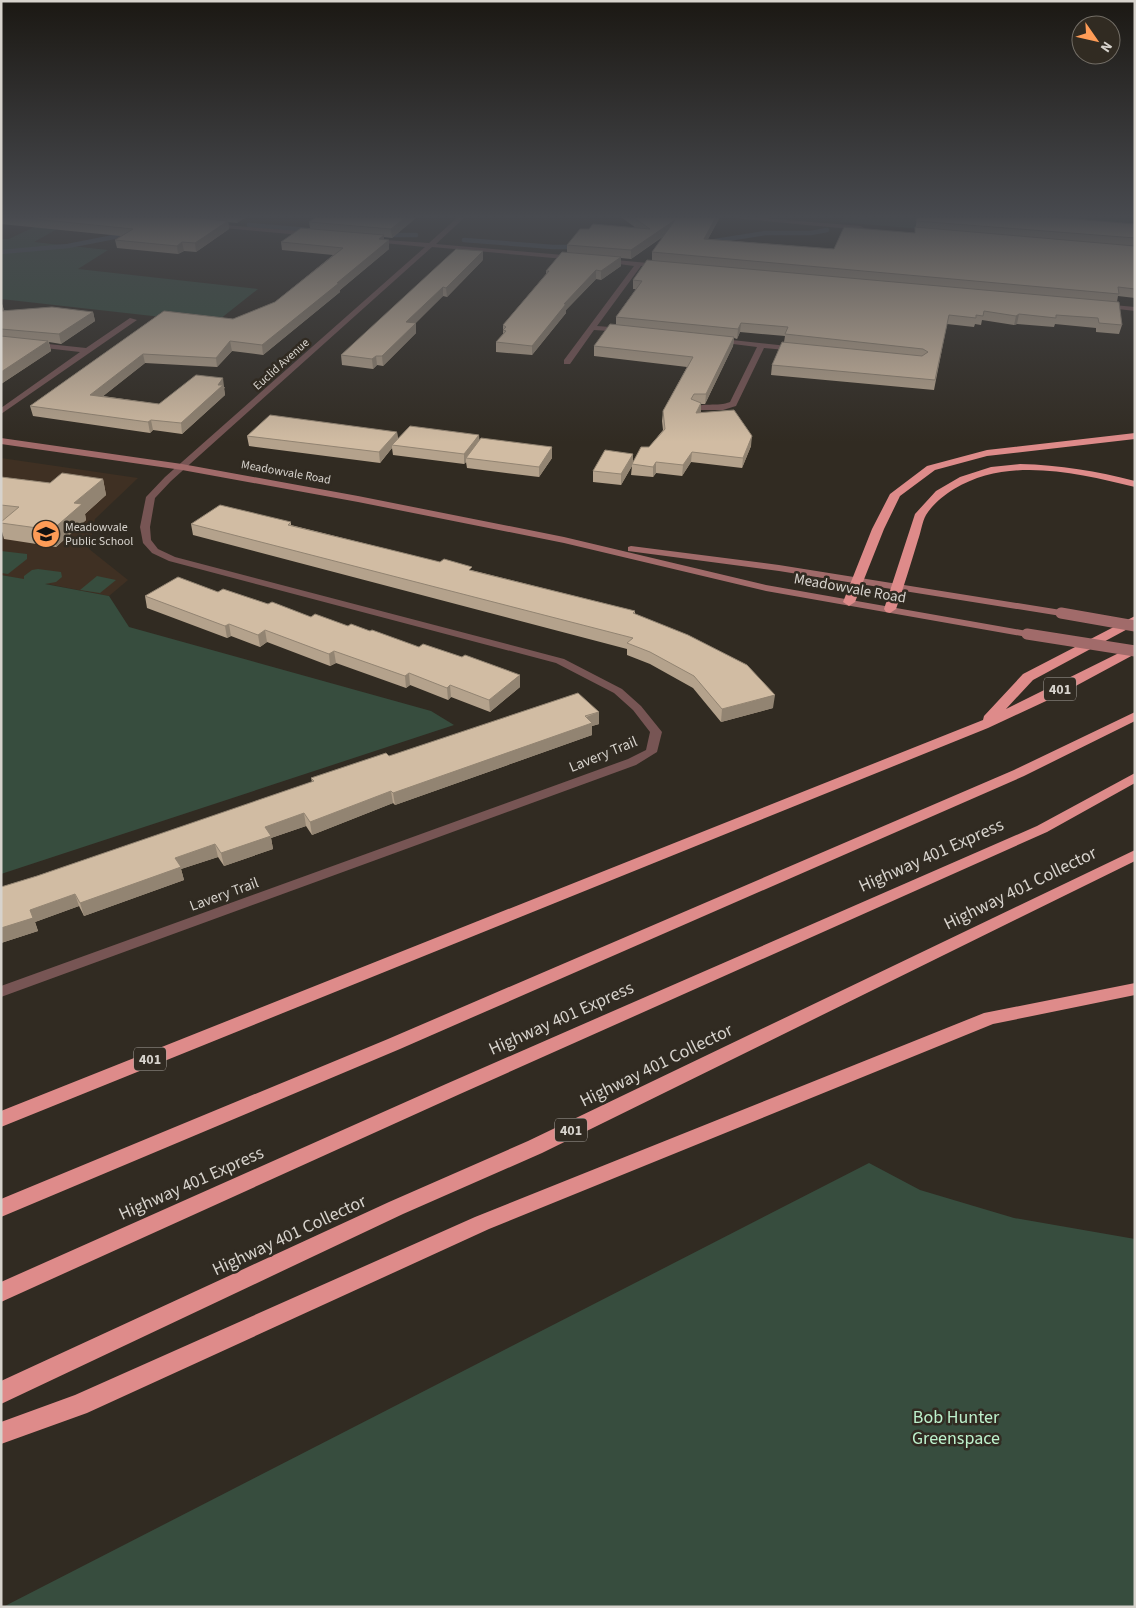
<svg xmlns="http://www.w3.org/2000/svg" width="1136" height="1608" font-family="'Source Sans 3',sans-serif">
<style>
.education{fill:#3f3023}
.green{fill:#374d3e}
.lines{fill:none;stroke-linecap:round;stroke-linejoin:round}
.stream{stroke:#47525d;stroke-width:4.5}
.minor{fill:#775554;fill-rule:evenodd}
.secondary{fill:#a16b6a;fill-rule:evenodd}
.motorway{fill:#de8b8a;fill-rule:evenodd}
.secondary-bridge{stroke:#a16b6a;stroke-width:11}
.wall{fill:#b4a28c}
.shaded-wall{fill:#928472}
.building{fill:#d1bca3;stroke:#928472}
.labels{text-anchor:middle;stroke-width:5;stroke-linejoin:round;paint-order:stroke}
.far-street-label{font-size:12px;fill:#d7d3cd;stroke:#312b22}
.far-poi-label{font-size:12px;fill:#d7d3cd;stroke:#312b22;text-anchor:start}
.shield{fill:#312b22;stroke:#a5a19a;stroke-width:1}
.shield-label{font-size:14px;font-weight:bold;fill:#d7d3cd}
.street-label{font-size:15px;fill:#d7d3cd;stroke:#312b22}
.near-street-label{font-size:18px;fill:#d7d3cd;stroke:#312b22}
.near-park-label{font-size:18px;fill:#bdf1cc;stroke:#312b22}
</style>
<rect width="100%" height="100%" fill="#312b22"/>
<path class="education" d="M1 458 138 478 95 519 89 549 128 580 109 596 1 575Z"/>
<g class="green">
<path d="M55 217 75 219 34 242 108 250 78 269 258 289 215 323 1 299V239H9Z"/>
<path d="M844 217H921V229L840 222Z"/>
<path d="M1018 217H1135V226Z"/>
<path d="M1 551 27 554V559L8 574 1 573Z"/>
<path d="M38 569 61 572 62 577 56 582 45 584 109 596 129 627 431 711 454 725 1 874V575L24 579V576L32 570Z"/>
<path d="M97 576 116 580 100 593 80 590Z"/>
<path d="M869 1163 920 1190 1014 1218 1135 1239V1607H3Z"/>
</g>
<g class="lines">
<g class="stream">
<path d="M859 218 865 217"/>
<path d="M249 225 309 230"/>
<path d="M385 235H416"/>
<path d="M464 240 553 247H578"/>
<path d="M715 241 765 233H811L827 230"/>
<path d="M1 252 68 246 124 235"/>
</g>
<g class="minor">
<path d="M458 217H465L436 244 575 256 578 258 575 260 432 247 171 481 155 498 150 527 151 540 158 549 175 557 564 659 622 689 641 706 662 732 657 752 636 765 1 997V986L628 759 646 750 650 732 633 710 614 693 556 663 169 561 152 553 143 543 140 527 146 497 165 477 425 247 373 242 371 241V239L429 243Z"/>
<path d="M723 217H749L861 226 864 228 861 230Z"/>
<path d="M212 224 311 232 314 234 311 236 214 227Z"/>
<path d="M605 259 659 264 662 266 659 268 641 266 597 326 623 328 627 330 626 332 594 330 570 364H564V360L634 266 603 262V260Z"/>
<path d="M1103 304 1135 307V311L1101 307 1099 306Z"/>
<path d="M130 318 137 320 1 414V408L80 352 1 343V339L86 348Z"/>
<path d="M714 338 797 347 801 349 797 351 764 348 736 406 723 410H693L692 408C701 402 718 407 730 402L757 347 717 342 713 340Z"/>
</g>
<g class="secondary">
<path d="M1 438 182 464 358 496 564 537 766 585 1027 631 1032 634 1027 637 766 591 564 543 358 502 182 470 1 444Z"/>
<path d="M631 546 779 565 1061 610 1066 613 1061 616 779 571 628 551V547Z"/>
</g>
<g class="motorway">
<path d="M1135 433V439L987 456 935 470 900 496 884 529 855 602 849 606 843 602 872 529 890 494 927 466 987 450Z"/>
<path d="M1020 464C1060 465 1097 471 1135 481V487C1077 473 1009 456 954 489 944 495 932 505 926 515 922 522 921 532 918 540 911 563 904 586 896 609L890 613 886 612 884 609 915 514 936 491 960 477 991 467Z"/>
<path d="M1135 616V625L1033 680 1006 709 1135 645V654L1059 695 988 728 1 1127V1111L978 722 983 720 984 716 1023 674Z"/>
<path d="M1135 712V721L1024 776 400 1049 1 1217V1199L388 1039 1014 770Z"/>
<path d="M1135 773V783L1047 832 460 1094 1 1302V1282L446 1084 1037 826Z"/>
<path d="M1135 850V861L542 1153 403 1214 1 1404V1381L389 1202 528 1141Z"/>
<path d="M1135 983V995L993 1024 489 1229 87 1413 1 1444V1422L75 1395 475 1217 984 1013Z"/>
</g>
<g class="secondary-bridge">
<path d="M1061 613 1135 626"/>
<path d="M1027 634 1135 651"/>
</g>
</g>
<g class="wall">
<path d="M1 217H246L237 223 228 222 229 229 196 252 184 251 178 254 117 248 115 240 121 236 1 224Z"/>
<path d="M417 217 392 238 384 237V240L389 249 340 290V292L263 355 232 351 217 367 145 363 103 396 159 404 225 387 224 389 225 395 182 434 153 430 150 433 33 416 30 406 164 311 233 319 275 302 333 255 282 250 281 242 310 228 309 222Z"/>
<path d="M621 217H720L708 239 834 249 915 233 917 217 1135 224V298L1118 296 1117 302 1122 325 1119 334 1096 332V328L1055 324 1054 327 1017 324 1014 325 982 320 981 325 975 324 974 327 947 324 934 390 771 375 772 365 784 342 785 336 740 332 737 339 734 338 733 346 705 404H701V412L751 446 742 468 691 462 682 476 656 473 653 477 631 475 632 466 621 485 593 482V471L633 454V462L649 447 663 430 662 421 663 411 687 367 594 356V346L616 325V317L636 289H633V280L652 260V252L664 236 631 259 621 258V266L601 280 596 279 566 310V313L532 355 496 352V342L503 334V325L546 274V271L567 252V245L589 229 636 228Z"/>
<path d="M483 260 447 297 443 296 415 323 416 333 383 366 377 365 373 369 342 365 341 355Z"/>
<path d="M1 301 4 310 93 312 95 321 61 344 49 342 51 351 1 384Z"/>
<path d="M397 432 398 439 479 440 552 447V458L539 477 467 468 466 462 464 464 393 455 392 448 380 463 249 446 247 436Z"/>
<path d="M1 477 50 483 103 479 106 495 85 514 86 520 56 547 4 539 1 528V522L2 521 1 520Z"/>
<path d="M291 522V525L635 611V614L773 708 721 722 693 688 650 664 627 655V649L193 535 191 524Z"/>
<path d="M218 592 268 604 311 617 520 687 490 712 451 697 448 700 410 685 406 688 336 663 330 666 267 642 260 647 231 636 227 638 147 608 145 596Z"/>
<path d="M599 712V724L592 726V735L395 805 393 803 312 835 306 826 271 838 273 849 224 866 218 857 181 869 184 880 84 916 79 906 35 922 38 931 1 943V887L37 876 312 782 311 778 389 756Z"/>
</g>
<g class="shaded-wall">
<path d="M237 217H246L237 223Z"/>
<path d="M406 217H417L392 238 391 229Z"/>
<path d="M716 217H720L703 248 704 239Z"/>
<path d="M675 220 674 228 631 259V250Z"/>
<path d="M228 221 229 229 196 252 195 243Z"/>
<path d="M384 235V244L389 240V249L340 290V292L263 355 262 345 337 283 379 239Z"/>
<path d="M182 242 184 251 178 254 177 246Z"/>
<path d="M483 251V260L447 297 446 288Z"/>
<path d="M621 257V266L601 280V271Z"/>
<path d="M596 270V279L566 310V313L532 355V346L564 304Z"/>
<path d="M443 287V296L407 332 406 322Z"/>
<path d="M1 301 4 310 1 312Z"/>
<path d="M93 312 95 321 61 344 59 334Z"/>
<path d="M1019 314 1017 324 1014 325 1016 316Z"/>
<path d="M416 323V333L383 366 382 356Z"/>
<path d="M741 323 740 332 737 339 738 329Z"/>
<path d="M734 337 733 346 705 404 706 394Z"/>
<path d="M48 341 51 351 1 384V372Z"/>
<path d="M230 341 232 351 217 367 216 358Z"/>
<path d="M143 354 145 363 92 405 90 395Z"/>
<path d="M376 356 377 365 373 369 372 359Z"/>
<path d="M223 378 225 395 182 434 181 423 218 385Z"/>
<path d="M701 403V413H696Z"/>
<path d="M151 420 153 430 150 433 148 422Z"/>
<path d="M397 432 398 442 392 445V448L380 463 379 452Z"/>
<path d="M479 435 480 445 466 458V462L464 464V454Z"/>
<path d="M752 436 751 446 742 468 743 458Z"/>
<path d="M552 447V458L539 477V467Z"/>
<path d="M692 452 691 462 682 476 683 465Z"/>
<path d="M633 454V464H632V466L621 485V474Z"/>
<path d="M656 462V473L653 477V467Z"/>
<path d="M103 479 106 495 85 514 86 520 56 547 52 530 74 503Z"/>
<path d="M229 624 231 636 227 638 225 626Z"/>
<path d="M265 630 267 642 260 647 258 635Z"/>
<path d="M334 651 336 663 330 666 329 654Z"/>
<path d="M409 673 410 685 406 688 405 676Z"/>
<path d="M520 675V687L490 712 489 700Z"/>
<path d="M450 685 451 697 448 700 447 688Z"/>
<path d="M775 695 773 708 721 722 722 709Z"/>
<path d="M599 712V724L592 726V735L395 805 393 793Z"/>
<path d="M391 791 393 803 312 835 310 822Z"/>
<path d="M304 813 306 826 271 838 273 849 224 866 221 853 265 827Z"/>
<path d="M215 844 218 857 181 869 184 880 84 916 80 903 175 858Z"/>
<path d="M75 894 79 906 35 922 38 931 1 943V928L30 910Z"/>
</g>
<g class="building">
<path d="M15 217H191L228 221 195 243 182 242 177 246 115 240 133 229Z"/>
<path d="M316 217H406L391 229 309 222Z"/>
<path d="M633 217H716L704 239 834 249 844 227 915 233V227L1135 246V289L1118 287 1119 294 652 252 675 220 631 250 567 245 580 229H589L593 224 650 229Z"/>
<path d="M917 217H1051L1135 224V238L916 221Z"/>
<path d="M301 228 384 235 379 239 389 240 337 283H339L262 345 230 341 216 358 143 354 90 395 159 404 196 375 223 378 218 385H223L181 423 151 420 148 422 30 406 164 311 233 319 275 302 343 248 281 242Z"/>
<path d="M456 249 483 251 446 288 443 287 406 322 416 323 382 356H376L372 359 341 355Z"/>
<path d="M562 252 621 257 601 271 596 270 564 304H566L532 346 496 342 506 331 503 330 506 327 503 325 549 271H546Z"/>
<path d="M647 260 1119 302 1122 325 1099 323 1098 318 1056 315V318L1019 314 1016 316 984 311 983 316 976 315V318L949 315 935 380 772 365 782 342 922 356 928 352 923 349 785 334 788 327 741 323 738 329 616 317 642 281 633 280Z"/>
<path d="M52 307 93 312 59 334 1 329V311Z"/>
<path d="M610 324 734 337 706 394H694L691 399 701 403 696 413 734 410 752 436 743 458 692 452 683 465 656 462 653 467 632 464 641 447H649L665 429 663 411 693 357 594 346Z"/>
<path d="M1 336 48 341 1 372Z"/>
<path d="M270 415 397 432 379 452 247 436Z"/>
<path d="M410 426 479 435 464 454 392 445Z"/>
<path d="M481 438 552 447 539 467 466 458Z"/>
<path d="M605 450 633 454 621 474 593 471Z"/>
<path d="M62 473 103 479 74 503 82 504 52 530 1 523V522L19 507 1 505V477L50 483Z"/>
<path d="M220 505 291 522 288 525 383 548 440 562 444 559 472 567 469 570 635 611 633 613 688 635 747 665 775 695 722 709 694 676 650 652 627 643 633 638 191 524Z"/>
<path d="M178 577 218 592 223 589 268 604 272 602 311 617 315 614 348 626 351 624 370 631 372 630 419 647 423 644 462 657 465 655 520 675 489 700 450 685 447 688 409 673 405 676 334 651 329 654 265 630 258 635 229 624 225 626 145 596Z"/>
<path d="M578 693 599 712 585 716 592 723 393 793 391 791 310 822 304 813 265 827 271 836 221 853 215 844 175 858 181 867 80 903 75 894 30 910 33 918 1 928V887L37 876 314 781 311 778 386 753 389 756Z"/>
</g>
<linearGradient id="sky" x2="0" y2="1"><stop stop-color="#1b1813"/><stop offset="0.49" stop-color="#484a4f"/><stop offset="1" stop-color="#484a4f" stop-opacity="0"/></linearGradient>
<rect width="1136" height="442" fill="url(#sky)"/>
<defs>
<g id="school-disc" transform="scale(1.4375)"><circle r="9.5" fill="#fe9c57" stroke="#312b22"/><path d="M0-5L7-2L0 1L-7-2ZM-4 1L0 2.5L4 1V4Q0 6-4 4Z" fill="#111"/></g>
</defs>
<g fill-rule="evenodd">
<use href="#school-disc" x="46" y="534"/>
</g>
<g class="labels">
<g class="far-street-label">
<text transform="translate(281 364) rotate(-42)" y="4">Euclid Avenue</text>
<text transform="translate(286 472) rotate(10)" y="4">Meadowvale Road</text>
</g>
<g class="far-poi-label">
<text x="65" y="531">Meadowvale<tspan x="65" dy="14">Public School</tspan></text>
</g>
<g class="shield">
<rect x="1044" y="677.5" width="32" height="23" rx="4"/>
<rect x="134" y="1047.5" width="32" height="23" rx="4"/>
<rect x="555" y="1118.5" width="32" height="23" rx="4"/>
</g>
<g class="shield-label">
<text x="1060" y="694">401</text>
<text x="150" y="1064">401</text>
<text x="571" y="1135">401</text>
</g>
<g class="street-label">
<text transform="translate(850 588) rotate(10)" y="5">Meadowvale Road</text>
<text transform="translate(603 754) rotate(-22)" y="5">Lavery Trail</text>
<text transform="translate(224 894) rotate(-20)" y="5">Lavery Trail</text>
</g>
<g class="near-street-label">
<text transform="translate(931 855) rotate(-24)" y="6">Highway 401 Express</text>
<text transform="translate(1020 888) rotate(-26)" y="6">Highway 401 Collector</text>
<text transform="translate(561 1018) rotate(-24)" y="6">Highway 401 Express</text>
<text transform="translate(656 1065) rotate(-26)" y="6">Highway 401 Collector</text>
<text transform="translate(191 1183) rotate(-24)" y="6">Highway 401 Express</text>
<text transform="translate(289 1235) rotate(-25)" y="6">Highway 401 Collector</text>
</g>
<g class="near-park-label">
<text x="956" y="1423">Bob Hunter<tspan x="956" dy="21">Greenspace</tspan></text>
</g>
</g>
<rect width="1136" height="1608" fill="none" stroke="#d7d3cd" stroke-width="5"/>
<g transform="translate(1096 40) rotate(124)"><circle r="24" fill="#312b22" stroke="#736e66"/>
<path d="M0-4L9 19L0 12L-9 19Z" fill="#fe9c57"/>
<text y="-8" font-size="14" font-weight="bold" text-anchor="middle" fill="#d7d3cd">N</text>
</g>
</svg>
